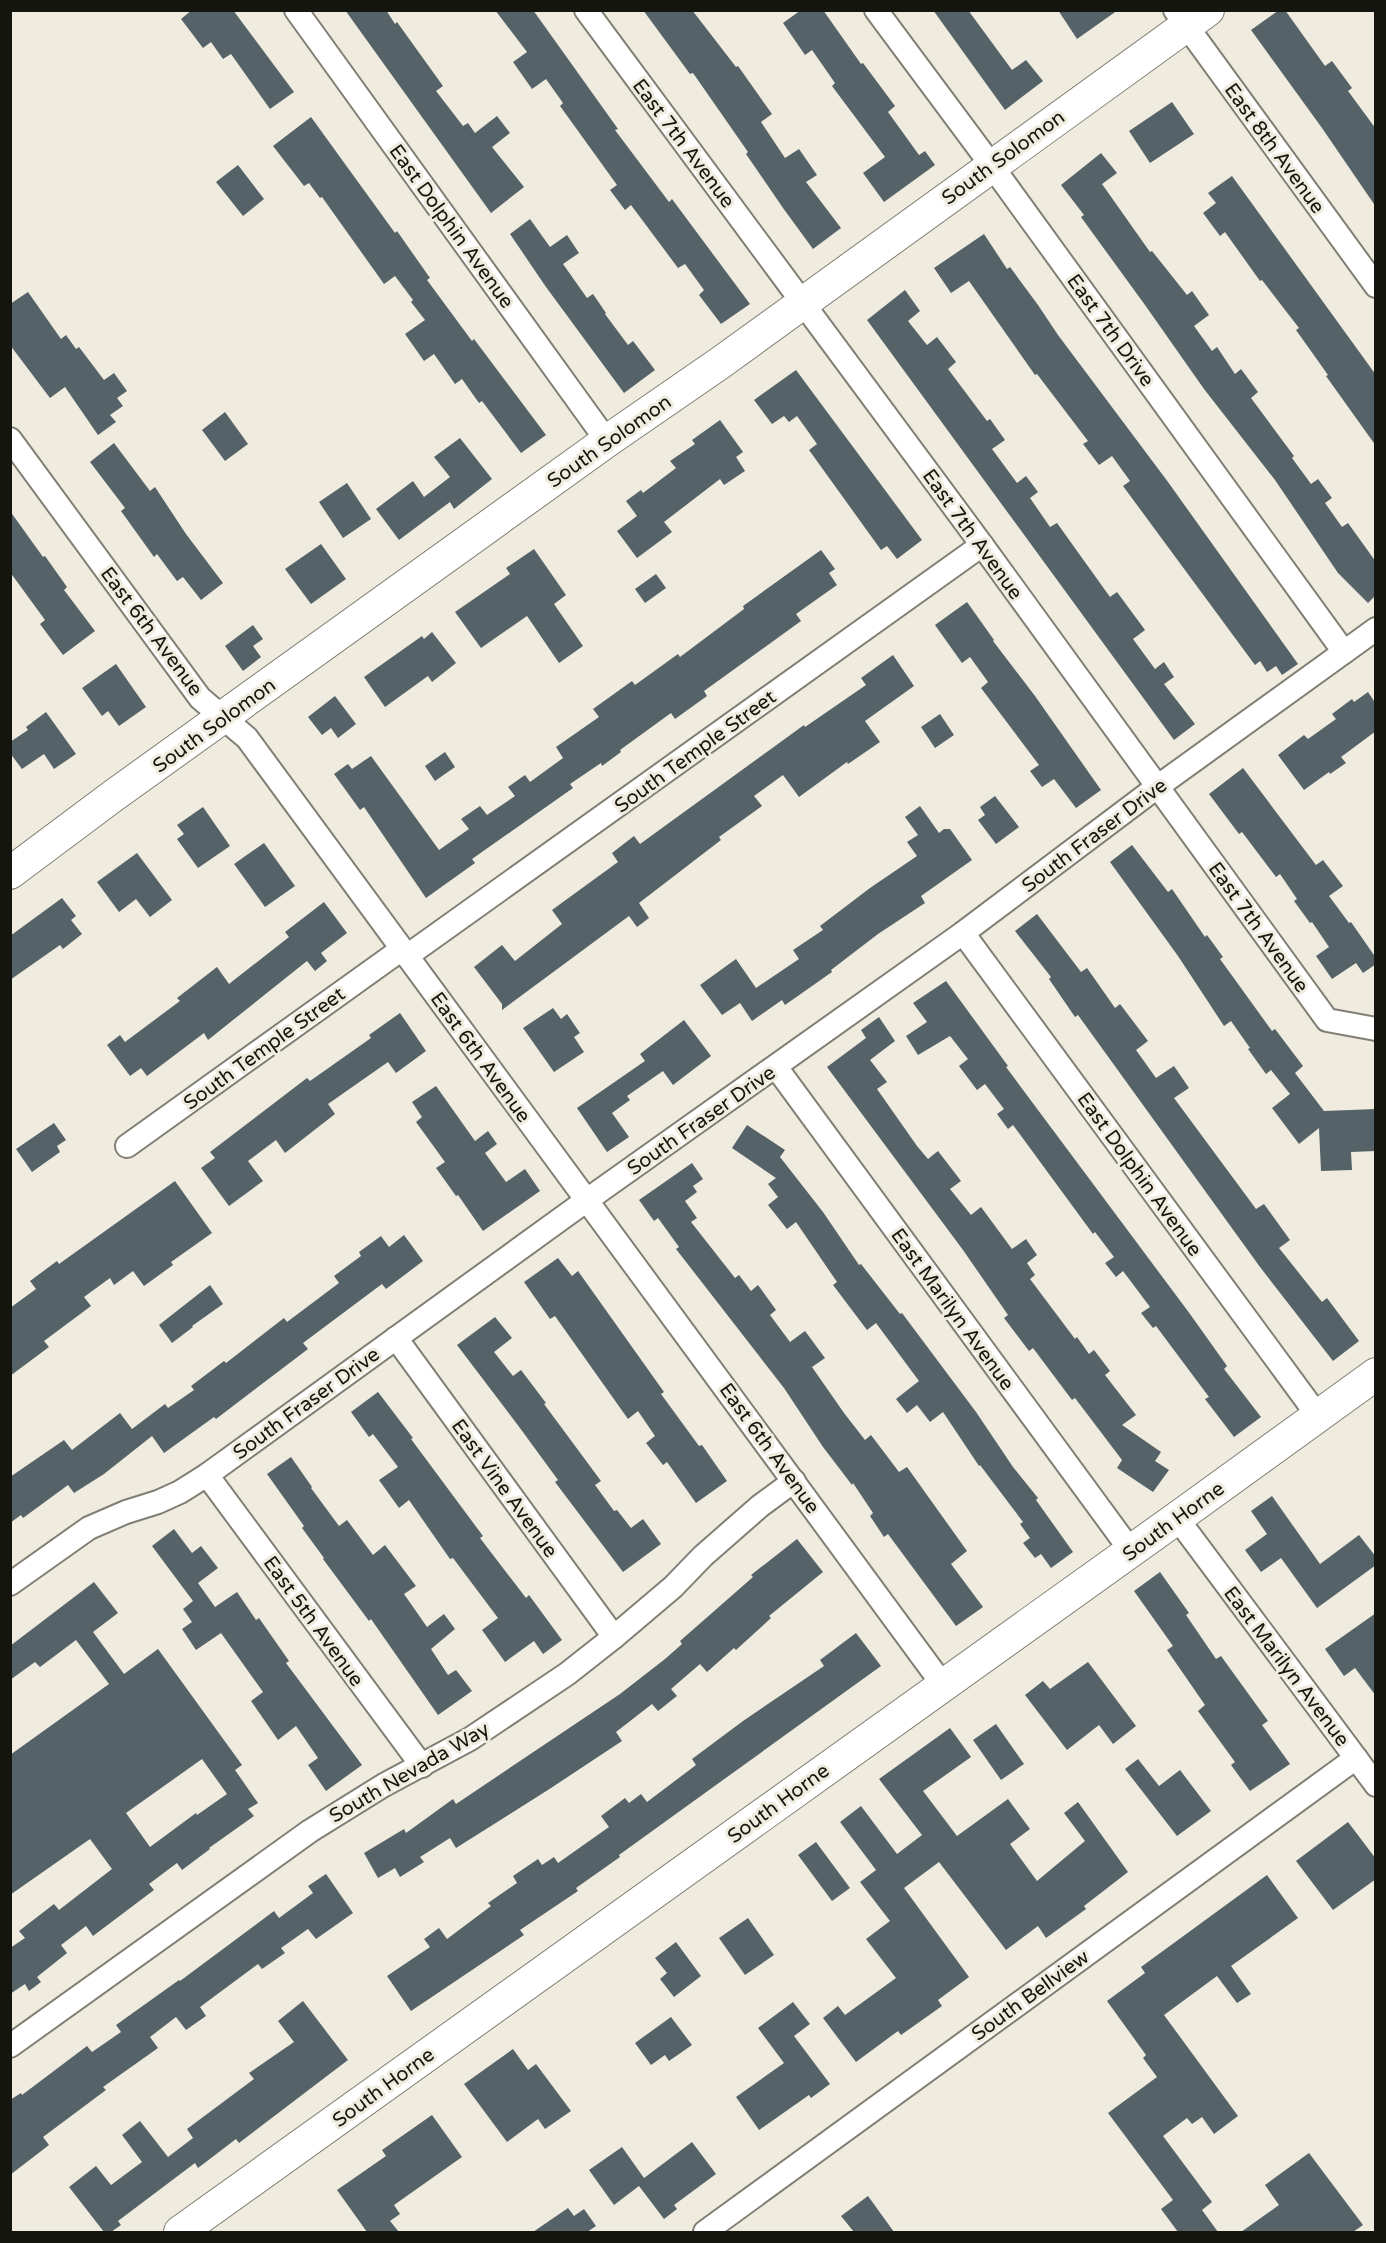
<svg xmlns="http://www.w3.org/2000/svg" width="1386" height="2243" font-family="'Varela Round',sans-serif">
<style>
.building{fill:#556267;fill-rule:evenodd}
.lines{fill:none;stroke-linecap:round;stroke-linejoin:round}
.street-casing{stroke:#817f73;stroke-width:26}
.secondary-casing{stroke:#817f73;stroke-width:34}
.street{stroke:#fff;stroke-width:22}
.secondary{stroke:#fff;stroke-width:32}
.labels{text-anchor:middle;stroke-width:6;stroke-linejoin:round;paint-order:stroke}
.street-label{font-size:20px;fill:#151510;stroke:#efecdf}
</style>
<rect width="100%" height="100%" fill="#efecdf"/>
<g class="building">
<path d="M192 10H233L294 92 270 109 231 54 223 59 211 42 203 48 181 19Z"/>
<path d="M345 10H386L395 24 397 22 443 86 436 91 463 126 468 123 475 133 497 116 510 133 492 147 524 187 491 213Z"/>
<path d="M495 10H533L618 129 615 130 669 202 672 199 750 304 721 324 699 295 704 290 685 264 678 268 631 205 625 210 610 190 617 185 560 106 563 103 546 79 532 89 513 62 527 52Z"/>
<path d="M643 10H692L736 67 738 66 772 114 761 122 785 158 799 149 817 175 806 182 841 228 813 249 783 208 746 154 748 152 693 73 690 74Z"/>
<path d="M801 10H823L861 64 863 63 895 106 888 112 919 155 925 151 935 165 884 202 863 173 885 157 832 86 835 83 812 50 805 55 783 23Z"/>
<path d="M933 10H968L1012 70 1026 60 1043 81 1005 110Z"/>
<path d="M1058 10H1118L1077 39Z"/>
<path d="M1279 10H1285L1325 66 1332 61 1352 88 1348 91 1376 129V207L1322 128 1251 30Z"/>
<path d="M1172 102 1194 134 1150 163 1129 131Z"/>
<path d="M311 117 395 233 397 231 430 278 427 280 472 341 474 339 546 435 521 453 482 401 479 403 462 379 455 384 434 354 424 361 405 334 425 320 411 302 413 300 395 276 384 284 322 197 320 198 309 183 304 186 273 146Z"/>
<path d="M1101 153 1117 173 1102 184 1150 252 1152 251 1187 295 1192 291 1209 315 1194 326 1212 351 1217 347 1235 374 1241 369 1258 392 1251 398 1294 456 1292 458 1311 484 1318 479 1332 498 1325 503 1342 527 1348 523 1376 562V595L1368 603 1338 573 1275 480 1204 389 1145 305 1081 217 1084 215 1061 185Z"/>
<path d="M238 165 264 199 243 216 216 182Z"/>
<path d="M1232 176 1376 375V446L1326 376 1328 375 1296 330 1299 328 1262 280 1260 281 1225 232 1220 236 1203 213 1216 203 1208 193Z"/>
<path d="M530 219 550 247 567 235 579 253 563 264 587 298 593 294 606 313 605 314 628 345 633 341 655 370 624 393 546 287 510 234Z"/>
<path d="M984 234 1007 269 1010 267 1038 305 1058 335 1168 482 1298 664 1282 675 1276 666 1267 672 1260 661 1255 665 1123 486 1130 481 1112 456 1099 465 1083 444 1088 441 1037 374 1035 375 969 281 951 293 934 268Z"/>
<path d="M905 290 920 311 908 321 927 345 937 337 956 362 948 369 987 421 990 419 1005 440 992 449 1017 483 1026 476 1038 492 1030 498 1050 527 1057 523 1110 597 1117 592 1145 630 1133 639 1155 669 1164 662 1174 677 1164 684 1195 724 1174 740 867 320Z"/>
<path d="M28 292 61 339 66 335 76 349 79 347 104 380 114 373 127 391 117 398 123 406 110 415 116 422 98 435 65 387 50 398 10 345V304Z"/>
<path d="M796 370 922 540 897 559 887 546 881 550 809 450 817 444 797 416 789 422 784 416 772 424 754 400Z"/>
<path d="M225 412 248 444 225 461 202 430Z"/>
<path d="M720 420 743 452 736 457 745 471 724 485 720 479 664 522 672 532 637 558 617 531 637 516 626 501 641 490 643 493 676 468 670 461 695 444 692 440Z"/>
<path d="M460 438 492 479 454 509 450 502 399 540 376 509 413 481 424 497 450 477 434 457Z"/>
<path d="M114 443 150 491 155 487 186 534 223 583 201 600 183 577 177 581 157 554 154 557 121 511 125 508 90 462Z"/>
<path d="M347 483 371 519 343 538 319 502Z"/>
<path d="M10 511 43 557 45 556 67 587 64 590 95 631 63 655 40 624 45 620 10 572Z"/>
<path d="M321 544 346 579 311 604 285 569Z"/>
<path d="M534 549 566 595 554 604 583 646 559 663 527 616 481 648 455 612 510 574 506 568Z"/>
<path d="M821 550 835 569 829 573 837 585 796 614 801 621 704 691 707 696 675 719 671 713 620 750 621 752 602 766 601 763 570 784 573 788 472 859 475 863 426 898 364 807 360 810 334 774 348 764 352 769 371 756 439 850 469 829 461 819 480 806 487 815 515 796 508 787 525 775 530 782 563 758 556 747 599 717 593 709 632 681 635 685 678 654 680 657 744 609 743 606Z"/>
<path d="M656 574 666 588 645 603 635 589Z"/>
<path d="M967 602 994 640 993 641 1035 696 1101 790 1076 808 1054 779 1042 787 1030 771 1039 765 981 688 988 682 970 657 962 663 935 625Z"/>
<path d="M253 625 263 639 253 646 261 657 243 671 225 646Z"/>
<path d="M432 632 456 663 432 682 428 676 385 707 364 677 422 636 424 639Z"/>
<path d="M893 655 914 686 865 721 880 742 848 764 847 762 799 797 783 775 754 796 762 806 719 837 721 840 639 903 649 918 637 927 629 916 502 1010V1004L474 967 502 945 515 961 562 924 552 910 618 862 612 853 634 836 640 844 804 725 805 727 866 685 861 678Z"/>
<path d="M116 664 146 707 119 726 108 711 102 716 82 688Z"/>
<path d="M1368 692 1376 704V731L1341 757 1346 763 1330 774 1329 772 1304 790 1278 755 1304 735 1308 739 1336 719 1332 714 1352 699 1354 702Z"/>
<path d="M335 696 356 724 338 738 331 728 322 735 308 717Z"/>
<path d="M46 712 76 754 54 769 44 754 22 769 10 753V742L28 730 26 727Z"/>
<path d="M940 714 954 735 935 748 921 727Z"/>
<path d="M445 752 455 767 435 781 425 766Z"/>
<path d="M1243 768 1316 865 1323 860 1343 886 1329 896 1349 923 1351 922 1376 958V964L1363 973 1356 963 1332 979 1316 956 1329 947 1312 922 1310 923 1294 901 1297 899 1280 874 1276 877 1242 832 1239 834 1209 794Z"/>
<path d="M995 796 1019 827 996 844 978 820 985 815 980 807Z"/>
<path d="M920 806 939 833 944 829H950L972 860 921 896 925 903 878 934 831 970 832 972 785 1005 782 1000 752 1021 740 1003 722 1015 700 985 736 959 756 988 799 959 793 950 823 930 820 926 870 888 917 856 907 842 918 835 905 817Z"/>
<path d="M203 807 230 846 198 868 177 839 184 834 177 825Z"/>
<path d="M264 843 295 886 265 907 234 864Z"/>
<path d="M1132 845 1168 892 1172 889 1205 937 1207 935 1223 957 1220 959 1272 1031 1275 1029 1303 1066 1295 1073 1324 1111 1376 1109V1151L1351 1152 1352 1170 1321 1171 1319 1128 1299 1144 1272 1108 1290 1094 1271 1070 1266 1074 1248 1049 1250 1048 1231 1021 1224 1026 1178 956 1110 862Z"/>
<path d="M137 853 172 900 150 917 136 899 119 912 97 882Z"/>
<path d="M62 898 76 916 71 920 82 934 63 949 60 945 10 980V936Z"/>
<path d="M324 902 347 933 321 953 327 961 315 971 307 961 208 1040 204 1033 147 1076 141 1068 130 1076 107 1045 120 1035 125 1042 180 1001 177 998 217 967 229 984 289 937 285 932Z"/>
<path d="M1037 914 1081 972 1087 968 1115 1008 1120 1004 1148 1041 1136 1050 1156 1078 1174 1066 1189 1088 1174 1098 1256 1209 1264 1204 1290 1240 1279 1248 1322 1302 1327 1298 1359 1341 1333 1361 1260 1267 1078 1015 1075 1017 1049 979 1051 977 1015 931Z"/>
<path d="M946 981 1008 1066 1006 1067 1190 1314 1227 1366 1224 1369 1261 1417 1234 1437 1205 1399 1209 1397 1156 1326 1153 1328 1141 1313 1150 1307 1123 1271 1116 1277 1105 1263 1114 1257 1095 1232 1093 1234 1013 1125 1008 1129 997 1114 1004 1109 985 1084 977 1090 959 1066 968 1059 950 1036 918 1055 906 1036 927 1022 913 1003Z"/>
<path d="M553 1008 561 1019 567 1014 580 1033 574 1037 584 1052 554 1072 523 1028Z"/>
<path d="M400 1013 426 1051 396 1073 388 1062 328 1104 335 1114 285 1153 276 1140 248 1161 263 1181 229 1206 201 1168 215 1158 210 1152 307 1078 310 1081 371 1038 369 1035Z"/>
<path d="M879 1017 895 1041 870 1060 887 1082 877 1089 917 1146 928 1159 938 1151 961 1181 950 1189 971 1215 981 1207 1012 1249 1026 1239 1037 1255 1027 1263 1035 1275 1030 1279 1075 1339 1077 1337 1089 1354 1094 1350 1110 1371 1105 1375 1136 1415 1122 1425 1161 1452 1155 1461 1169 1470 1153 1492 1117 1468 1122 1460 1075 1398 1072 1400 1033 1348 1029 1351 1004 1318 1008 1315 963 1250 827 1067 866 1038 861 1030Z"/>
<path d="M684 1020 711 1056 673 1085 663 1071 627 1096 630 1100 612 1113 629 1137 607 1152 577 1108 645 1061 640 1054Z"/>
<path d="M436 1086 475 1141 488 1131 497 1144 485 1153 506 1182 525 1169 540 1191 483 1231 458 1195 456 1196 436 1168 445 1162 416 1122 422 1117 412 1102Z"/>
<path d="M54 1123 66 1140 57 1146 60 1152 32 1172 16 1149Z"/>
<path d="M747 1125 785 1150 780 1157 823 1212 859 1265 861 1264 900 1314 902 1313 976 1412 1013 1467 1038 1498 1036 1500 1073 1552 1051 1568 1041 1554 1035 1558 1023 1543 1030 1538 1020 1524 1023 1522 980 1465 979 1466 943 1412 930 1422 917 1405 907 1413 896 1399 919 1381 876 1323 867 1330 833 1285 837 1282 796 1222 787 1229 768 1205 778 1197 768 1184 776 1178 732 1148Z"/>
<path d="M692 1163 703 1179 693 1186 697 1192 685 1201 697 1218 691 1222 735 1278 739 1275 751 1291 758 1285 776 1310 770 1315 790 1342 805 1331 825 1358 812 1367 844 1413 865 1440 871 1435 899 1472 907 1467 967 1551 951 1564 983 1607 956 1626 888 1534 884 1537 870 1516 873 1513 853 1483 852 1485 823 1447 784 1388 676 1249 679 1247 658 1218 654 1221 639 1200Z"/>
<path d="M175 1181 212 1233 171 1262 173 1265 144 1286 133 1271 114 1285 110 1278 84 1297 91 1306 44 1341 49 1347 10 1376V1308L36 1289 30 1281 57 1261 59 1264Z"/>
<path d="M404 1235 423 1261 386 1289 382 1284 303 1343 308 1349 216 1419 214 1417 164 1453 152 1436 104 1474 74 1493 68 1485 23 1518 21 1515 10 1523V1477L64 1440 72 1450 120 1413 132 1429 165 1404 168 1408 194 1390 191 1386 224 1361 226 1363 284 1318 287 1322 339 1283 334 1276 361 1256 359 1252 381 1236 389 1247Z"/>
<path d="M558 1258 572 1276 578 1271 664 1392 661 1394 699 1446 702 1445 727 1481 696 1503 667 1462 663 1465 646 1443 655 1436 638 1411 628 1419 555 1316 550 1319 524 1282Z"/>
<path d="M210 1285 223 1304 192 1326 193 1327 172 1343 159 1325Z"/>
<path d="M495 1317 512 1338 494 1352 513 1376 521 1370 546 1403 544 1404 601 1481 595 1485 614 1511 617 1510 631 1528 643 1519 661 1544 623 1572 555 1482 558 1480 517 1424 457 1345Z"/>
<path d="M378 1392 413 1438 411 1439 483 1536 480 1538 526 1598 529 1595 562 1640 543 1654 534 1641 505 1662 482 1630 498 1618 453 1558 450 1559 409 1500 399 1508 379 1480 398 1467 373 1434 369 1437 351 1412Z"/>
<path d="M291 1457 312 1487 311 1488 339 1526 347 1520 373 1555 385 1545 416 1586 404 1594 427 1627 444 1614 455 1629 431 1649 448 1675 456 1670 472 1691 438 1715 371 1619 369 1621 323 1559 324 1558 302 1528 304 1526 267 1474Z"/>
<path d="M1272 1496 1320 1564 1359 1535 1376 1557V1565L1317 1608 1281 1558 1261 1572 1245 1550 1267 1534 1251 1511Z"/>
<path d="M174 1529 192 1553 201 1546 218 1568 198 1583 215 1607 237 1592 256 1620 259 1618 289 1661 286 1663 362 1765 326 1791 308 1765 318 1758 296 1726 278 1740 251 1701 263 1692 221 1633 196 1650 182 1629 192 1622 183 1609 193 1601 152 1546Z"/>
<path d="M797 1539 823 1572 769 1616 771 1618 736 1650 734 1648 707 1672 700 1664 671 1689 677 1696 658 1711 652 1704 616 1732 622 1741 551 1788 456 1848 450 1838 420 1857 424 1862 400 1877 395 1868 378 1878 364 1853 404 1829 406 1833 453 1799 456 1804 620 1694 665 1659 682 1644 680 1641 753 1577 751 1575Z"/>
<path d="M1160 1572 1189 1613 1186 1615 1216 1659 1221 1656 1268 1721 1262 1725 1290 1764 1250 1791 1231 1765 1235 1762 1198 1711 1205 1705 1167 1650 1173 1646 1134 1591Z"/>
<path d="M94 1582 118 1613 93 1632 124 1674 158 1649 242 1765 235 1770 258 1803 248 1809 254 1816 209 1848 210 1849 182 1870 177 1863 149 1884 154 1890 93 1936 86 1926 61 1945 67 1953 37 1977 41 1982 29 1991 25 1984 10 1994V1948L25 1938 19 1931 54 1904 59 1910 112 1869 90 1839 10 1895V1755L109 1684 76 1640 40 1667 35 1662 10 1680V1646ZM202 1759 227 1794 197 1815 196 1813 150 1847 126 1813Z"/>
<path d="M1376 1613V1696L1355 1668 1344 1676 1325 1649Z"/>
<path d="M856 1633 881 1666 619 1855 620 1857 576 1888 578 1891 520 1930 524 1935 411 2011 387 1976 430 1947 424 1939 439 1928 447 1939 491 1906 488 1903 517 1883 513 1876 538 1859 542 1865 554 1857 558 1863 609 1827 601 1816 625 1798 629 1803 641 1794 647 1802 696 1765 692 1759 743 1721 824 1666 820 1660Z"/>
<path d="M1088 1662 1136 1726 1113 1744 1099 1725 1067 1750 1025 1695 1043 1681 1050 1689Z"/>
<path d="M996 1724 1024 1764 1001 1780 973 1740Z"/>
<path d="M950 1728 971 1757 923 1791 957 1836 1008 1799 1030 1829 1010 1844 1037 1881 1085 1841 1064 1813 1078 1802 1128 1872 1084 1906 1086 1909 1046 1938 1038 1926 1006 1950 939 1862 904 1888 969 1977 938 2000 942 2006 901 2035 898 2031 856 2062 823 2018 838 2006 845 2015 896 1978 866 1939 890 1921 860 1882 876 1870 840 1822 861 1806 897 1854 922 1835 879 1779Z"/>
<path d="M1138 1759 1159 1786 1180 1770 1211 1811 1177 1836 1125 1769Z"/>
<path d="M1348 1822 1376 1859V1879L1333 1910 1296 1861Z"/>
<path d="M816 1842 850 1888 832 1901 798 1855Z"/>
<path d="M326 1874 353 1913 316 1939 308 1929 281 1948 285 1953 262 1969 258 1964 200 2007 206 2016 186 2030 176 2017 150 2037 158 2048 103 2087 106 2090 43 2137 49 2145 10 2175V2100L21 2093 22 2095 87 2046 92 2052 121 2032 116 2025 179 1980 180 1981 274 1911 279 1918 313 1893 308 1886Z"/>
<path d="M1267 1875 1298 1918 1231 1966 1251 1994 1237 2003 1217 1976 1164 2015 1238 2116 1214 2134 1202 2117 1192 2124 1187 2118 1163 2136 1212 2202 1202 2210 1218 2232H1178L1161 2209 1173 2200 1108 2113 1157 2077 1143 2058 1146 2055 1107 2001 1145 1973 1141 1967Z"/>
<path d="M748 1918 774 1955 745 1975 719 1938Z"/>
<path d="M676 1942 701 1976 674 1997 660 1979 667 1973 655 1958Z"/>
<path d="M303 2001 348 2060 239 2143 236 2139 198 2168 195 2163 118 2221 121 2225 111 2232H104L69 2187 96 2166 111 2185 142 2162 122 2135 140 2121 168 2157 193 2138 187 2129 254 2079 249 2073 294 2042 278 2021Z"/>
<path d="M793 2002 810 2024 794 2036 830 2084 811 2098 809 2095 759 2130 736 2097 784 2063 758 2028Z"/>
<path d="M671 2017 692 2045 669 2061 665 2055 651 2065 635 2043Z"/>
<path d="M513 2049 528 2070 536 2064 571 2111 545 2129 538 2119 507 2142 464 2084Z"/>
<path d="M432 2115 462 2157 394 2205 400 2214 390 2221 399 2232H367L337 2190 386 2156 382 2150Z"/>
<path d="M692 2142 716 2174 674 2205 677 2209 664 2219 639 2186 614 2205 589 2170 622 2147 644 2178Z"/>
<path d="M1309 2153 1363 2225 1353 2232H1241L1279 2205 1265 2185Z"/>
<path d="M868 2196 894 2232H854L841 2216Z"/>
<path d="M568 2208 574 2216 584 2209 596 2226 587 2232H533Z"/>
</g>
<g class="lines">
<g class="street-casing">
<g id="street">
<path d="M296 10 607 441"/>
<path d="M586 10 982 545 1327 1020 1376 1029"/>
<path d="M876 10 992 166 1344 652"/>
<path d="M1175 10 1376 286"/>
<path d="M10 439 200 698 247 738 943 1685"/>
<path d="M963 933 1318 1416"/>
<path d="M407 956 982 545"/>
<path d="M776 1067 1131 1551"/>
<path d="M127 1146 402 949"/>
<path d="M396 1338 614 1637"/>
<path d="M207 1475 422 1766"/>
<path d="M1177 1518 1376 1785"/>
<path d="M10 1584 89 1528 126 1512 158 1502 180 1492 207 1475 587 1200 963 933 1157 787 1376 629"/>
<path d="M10 2046 310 1831 384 1785 470 1739 567 1674 614 1637 673 1587 703 1556 760 1506 794 1481"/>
<path d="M705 2232 1356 1758"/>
</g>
</g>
<g class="secondary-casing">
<g id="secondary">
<path d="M10 873 113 796 607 441 720 363 1208 10"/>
<path d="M180 2232 1177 1518 1376 1374"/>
</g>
</g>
<use href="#street" class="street"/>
<use href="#secondary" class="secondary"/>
</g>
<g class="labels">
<g class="street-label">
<text transform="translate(684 143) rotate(53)" y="7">East 7th Avenue</text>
<text transform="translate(1275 148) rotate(54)" y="7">East 8th Avenue</text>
<text transform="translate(1003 157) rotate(-36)" y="7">South Solomon</text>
<text transform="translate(452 226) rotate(54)" y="7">East Dolphin Avenue</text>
<text transform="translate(1111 330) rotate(54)" y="7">East 7th Drive</text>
<text transform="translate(609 441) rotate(-35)" y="7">South Solomon</text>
<text transform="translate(973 534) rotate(54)" y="7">East 7th Avenue</text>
<text transform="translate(152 631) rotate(53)" y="7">East 6th Avenue</text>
<text transform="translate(214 725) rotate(-36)" y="7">South Solomon</text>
<text transform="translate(695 751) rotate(-36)" y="7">South Temple Street</text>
<text transform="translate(1094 835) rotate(-37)" y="7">South Fraser Drive</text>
<text transform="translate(1259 927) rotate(54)" y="7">East 7th Avenue</text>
<text transform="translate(264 1048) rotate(-36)" y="7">South Temple Street</text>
<text transform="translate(481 1057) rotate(54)" y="7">East 6th Avenue</text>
<text transform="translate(701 1120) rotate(-35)" y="7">South Fraser Drive</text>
<text transform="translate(1140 1174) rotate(54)" y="7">East Dolphin Avenue</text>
<text transform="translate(953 1309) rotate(54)" y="7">East Marilyn Avenue</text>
<text transform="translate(306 1403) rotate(-36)" y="7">South Fraser Drive</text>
<text transform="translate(770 1448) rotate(54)" y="7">East 6th Avenue</text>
<text transform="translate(505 1488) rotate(54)" y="7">East Vine Avenue</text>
<text transform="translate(1173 1521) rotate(-36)" y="7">South Horne</text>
<text transform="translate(314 1621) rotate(54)" y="7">East 5th Avenue</text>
<text transform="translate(1287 1666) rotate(53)" y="7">East Marilyn Avenue</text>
<text transform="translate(409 1772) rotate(-30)" y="7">South Nevada Way</text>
<text transform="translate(778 1803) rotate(-36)" y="7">South Horne</text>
<text transform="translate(1030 1995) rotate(-36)" y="7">South Bellview</text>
<text transform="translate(383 2087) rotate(-36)" y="7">South Horne</text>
</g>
</g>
<rect width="1386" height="2243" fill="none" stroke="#151510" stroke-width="24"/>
</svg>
